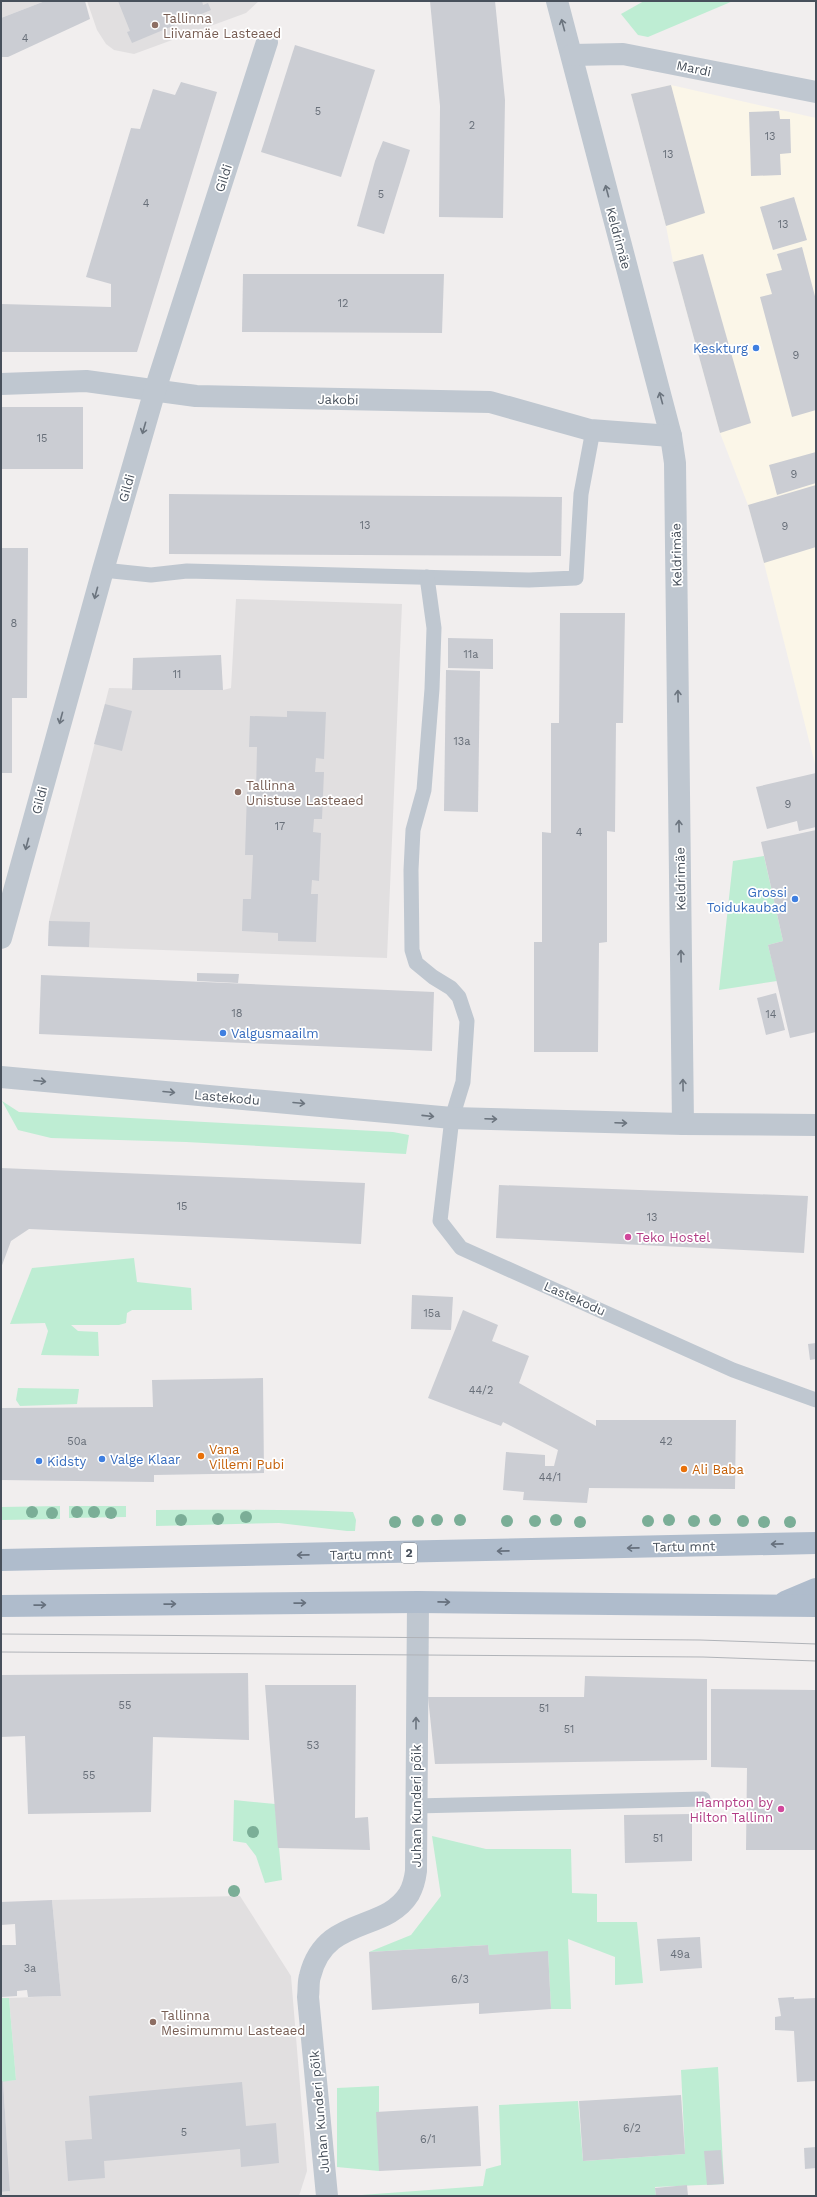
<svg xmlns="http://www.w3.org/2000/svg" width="817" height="2197" font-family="'Work Sans',sans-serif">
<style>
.commercial{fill:#fbf6e8}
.education{fill:#e1dfe0}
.green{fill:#beedd3}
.building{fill:#cbcdd3}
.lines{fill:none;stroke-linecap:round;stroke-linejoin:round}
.service{stroke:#bfc7d0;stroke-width:15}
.minor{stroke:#bfc7d0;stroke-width:22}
.primary{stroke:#afbccc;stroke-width:22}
.tram{stroke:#b0b3b8;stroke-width:1}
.tree{fill:#7bae97}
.oneway{stroke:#6b747e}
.oneway2{stroke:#66707d}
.education-dot{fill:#8d6e63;stroke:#fff;stroke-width:1.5}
.shop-dot{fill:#3f7fe0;stroke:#fff;stroke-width:1.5}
.hotel-dot{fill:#d1479c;stroke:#fff;stroke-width:1.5}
.food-dot{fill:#e8710a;stroke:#fff;stroke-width:1.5}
.labels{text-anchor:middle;stroke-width:3.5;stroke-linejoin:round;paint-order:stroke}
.number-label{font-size:11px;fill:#686f79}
.shield{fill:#fff;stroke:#7e848c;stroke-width:1}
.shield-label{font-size:12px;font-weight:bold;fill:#47505b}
.education-label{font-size:13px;fill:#785e54;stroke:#fff;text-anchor:start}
.street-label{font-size:13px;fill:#47505b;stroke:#fff}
.shop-label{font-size:13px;fill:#366cbe;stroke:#fff;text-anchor:start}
.hotel-label{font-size:13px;fill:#b23c85;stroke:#fff;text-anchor:start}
.food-label{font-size:13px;fill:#c56008;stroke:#fff;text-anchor:start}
</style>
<rect width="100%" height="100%" fill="#f1eeee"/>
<path class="commercial" d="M671 85 816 118V768L764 563 748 505 720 433 673 262 666 226 631 94Z"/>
<g class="education">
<path d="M1 1H45L1 18Z"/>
<path d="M87 1H259L246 13 134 54 114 50 106 44 97 30Z"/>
<path d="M236 599 402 604 387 958 48 946 49 921 109 688 223 690 231 688Z"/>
<path d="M240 1896 291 1976 307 2171 299 2196H1V2192L10 2191 3 2081 16 2080 9 1998 61 1996 52 1900Z"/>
</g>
<g class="green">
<path d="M644 1H733L648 37 638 35 621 14Z"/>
<path d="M764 856 783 941 768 945 777 981 719 990 733 861Z"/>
<path d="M2 1101 19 1112 393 1132 409 1135 406 1154 186 1142 51 1138 18 1130Z"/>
<path d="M134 1258 137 1282 191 1288 192 1310H132L127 1313 126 1323 119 1325H71L78 1331 98 1332 99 1356 41 1355 48 1331 45 1323 10 1324 32 1268Z"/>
<path d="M18 1388 79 1389 77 1404 20 1406 16 1400Z"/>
<path d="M60 1506V1519L1 1520V1507Z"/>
<path d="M69 1506H126V1517L69 1518Z"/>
<path d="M156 1510C222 1510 288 1509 353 1512L356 1520 355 1531H347L279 1523 156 1526Z"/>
<path d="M234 1800 275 1804 282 1880 265 1883 256 1856 246 1843 233 1841Z"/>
<path d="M432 1836 486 1849H571L572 1893 597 1894V1922H637L643 1983 615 1985V1957L568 1939 571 2009H551L548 1952 489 1955 488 1945 369 1952 411 1935 441 1896Z"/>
<path d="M1 1998H9L16 2080 1 2082Z"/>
<path d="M718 2067 724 2184 655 2187 656 2196H348L483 2186 486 2169 501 2165 499 2105 578 2101 583 2161 685 2154 681 2070Z"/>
<path d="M379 2086V2171L337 2167V2088Z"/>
</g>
<g class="building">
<path d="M45 1H85L90 19 8 57H1V18Z"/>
<path d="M118 1H202L203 5 208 3 211 10 132 43 127 32 130 31Z"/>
<path d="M430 1H495L505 100 503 218 439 217 440 106Z"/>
<path d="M295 45 375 70 341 177 261 152Z"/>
<path d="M181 82 217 92 137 352H1V304L111 307V284L86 277 131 128 140 129 153 89 175 95Z"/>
<path d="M671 85 705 213 666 226 631 94Z"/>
<path d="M779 111 780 119H790L791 153 780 154 781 175 751 176 749 112Z"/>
<path d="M383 141 410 150 384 234 357 226 375 161Z"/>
<path d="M794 197 807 240 773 250 760 207Z"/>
<path d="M802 247 816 300V410L792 417 760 297 772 294 766 274 782 270 777 254Z"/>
<path d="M703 254 751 423 720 433 673 262Z"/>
<path d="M243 274H444L442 333 242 332Z"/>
<rect x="1" y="407" width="82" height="62"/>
<path d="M816 452V483L777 495 769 465Z"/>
<path d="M816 485V547L764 563 748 505Z"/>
<path d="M169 494 562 497 561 556 169 554Z"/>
<path d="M1 548H28L27 698H12V773H1Z"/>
<path d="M560 613H625L623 723H616L615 832 607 831V942L599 943 598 1052H534V942H542V832L551 833V723H559Z"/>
<path d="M448 638 493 639V669L448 668Z"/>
<path d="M221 655 223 690H132L133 658Z"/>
<path d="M446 670 480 671 478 812 444 811Z"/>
<path d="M105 704 132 711 122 751 94 744Z"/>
<path d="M287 711 326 712 324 759 316 758 315 772H324L322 819H314L313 832 321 833 319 881 312 880 311 894H318L316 942 278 941V933L242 931 243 899H251L253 855H245L247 792H256L257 747H249L250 716 287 717Z"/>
<path d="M816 773V827L799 831 797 821 767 829 756 787Z"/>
<path d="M816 830V1032L790 1038 768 945 783 941 761 842Z"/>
<path d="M49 921 90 922 89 947 48 946Z"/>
<path d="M197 973 239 974 238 983 197 981Z"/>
<path d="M41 975 434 992 432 1051 39 1034Z"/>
<path d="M776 993 785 1030 766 1035 757 998Z"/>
<path d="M1 1168 365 1183 361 1244 29 1229 11 1241 1 1268Z"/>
<path d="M499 1185 808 1196 804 1253 496 1238Z"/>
<path d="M412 1295 453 1297 451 1330 411 1329Z"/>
<path d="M463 1310 498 1325 492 1341 529 1356 519 1383 596 1426V1420H736L735 1489 589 1488 587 1503 523 1500 524 1492 503 1490 506 1452 545 1455V1466H554L558 1450 503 1422 501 1426 428 1398Z"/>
<path d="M816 1343V1359L810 1360 808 1344Z"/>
<path d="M263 1378 264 1473 154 1475V1482L1 1480V1408L153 1407 152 1380Z"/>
<path d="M248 1673 249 1740 153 1737 151 1812 28 1814 25 1736 1 1737V1675Z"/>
<path d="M585 1676 707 1679V1760L435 1764 428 1697H584Z"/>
<path d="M265 1685H356L355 1818 368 1817 370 1850 278 1848Z"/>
<path d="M711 1689 816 1690V1850H746L747 1768 711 1767Z"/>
<path d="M692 1814V1861L625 1863 624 1815Z"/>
<path d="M52 1900 61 1996 28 1997 27 1990 17 1991V1996L1 1997V1945H16L15 1924 1 1925V1902Z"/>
<path d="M700 1937 702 1968 660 1971 657 1939Z"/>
<path d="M488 1945 489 1955 548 1951 551 2009 479 2014V2003L372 2010 369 1952Z"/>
<path d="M794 1997V1999L816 1998V2081L797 2082 794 2031 775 2030V2017L781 2016 778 1998Z"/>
<path d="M1 2081H3L10 2191 1 2192Z"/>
<path d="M242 2082 246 2126 276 2123 279 2163 241 2167 240 2149 104 2161 105 2178 68 2181 65 2141 92 2139 89 2096Z"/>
<path d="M681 2095 685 2154 583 2161 579 2101Z"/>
<path d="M478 2106 481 2166 379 2171 376 2112Z"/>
<path d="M816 2147V2168L805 2169 804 2148Z"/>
<path d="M721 2150 724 2184 707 2185 704 2151Z"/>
<path d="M687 2185 688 2196H656L655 2188Z"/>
</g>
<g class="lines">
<g class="service">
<path d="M103 570 151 575 187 571 529 580 576 578 581 494 593 430"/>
<path d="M427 577 434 628 432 689 424 790 413 830 411 870 412 950 416 963 433 977 451 988 459 997 467 1021 463 1082 452 1118 440 1221 461 1248 733 1370 816 1400"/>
<path d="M415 1806 703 1799"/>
</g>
<g class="minor">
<path d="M557 1 671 436 675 463 683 1124"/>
<path d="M572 55 623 54 816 92"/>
<path d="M1 384 86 381 196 396 490 402 590 430 671 436"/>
<path d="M1 938 103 570 155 390 267 42"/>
<path d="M1 1077 452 1118 683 1124 816 1125"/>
<path d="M327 2196 308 1997C309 1990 308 1982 310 1976 325 1915 385 1933 409 1894 413 1887 415 1879 416 1871L418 1602"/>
</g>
<g class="primary">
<path d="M1 1560 816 1543"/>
<path d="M785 1602 816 1589"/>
<path d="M1 1606 418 1602 816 1606"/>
</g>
<g class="tram">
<path d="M1 1634 700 1640 816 1644"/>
<path d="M1 1652 703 1657 816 1661"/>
</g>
</g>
<g class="tree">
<circle cx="32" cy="1512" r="6"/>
<circle cx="77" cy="1512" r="6"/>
<circle cx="94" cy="1512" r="6"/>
<circle cx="52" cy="1513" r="6"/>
<circle cx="111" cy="1513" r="6"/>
<circle cx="246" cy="1517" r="6"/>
<circle cx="218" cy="1519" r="6"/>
<circle cx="181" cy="1520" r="6"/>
<circle cx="437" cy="1520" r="6"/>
<circle cx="460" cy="1520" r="6"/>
<circle cx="556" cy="1520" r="6"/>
<circle cx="669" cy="1520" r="6"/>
<circle cx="715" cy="1520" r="6"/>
<circle cx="418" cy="1521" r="6"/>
<circle cx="507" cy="1521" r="6"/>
<circle cx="535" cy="1521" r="6"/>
<circle cx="648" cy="1521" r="6"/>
<circle cx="694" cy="1521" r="6"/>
<circle cx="743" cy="1521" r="6"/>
<circle cx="395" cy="1522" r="6"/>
<circle cx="580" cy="1522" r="6"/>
<circle cx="764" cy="1522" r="6"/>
<circle cx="790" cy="1522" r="6"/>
<circle cx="253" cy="1832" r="6"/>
<circle cx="234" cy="1891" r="6"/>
</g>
<defs><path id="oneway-shaft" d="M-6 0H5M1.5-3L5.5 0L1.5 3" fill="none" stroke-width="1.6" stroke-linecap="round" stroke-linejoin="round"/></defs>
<g class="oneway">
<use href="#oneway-shaft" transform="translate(563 25) rotate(-105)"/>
<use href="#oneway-shaft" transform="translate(607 191) rotate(-105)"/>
<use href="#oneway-shaft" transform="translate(661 398) rotate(-105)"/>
<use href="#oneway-shaft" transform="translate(144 428) rotate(106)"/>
<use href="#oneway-shaft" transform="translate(96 593) rotate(105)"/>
<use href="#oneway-shaft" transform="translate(678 696) rotate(-91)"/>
<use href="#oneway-shaft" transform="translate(61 718) rotate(105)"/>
<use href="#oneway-shaft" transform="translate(679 826) rotate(-91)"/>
<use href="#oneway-shaft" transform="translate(27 844) rotate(105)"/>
<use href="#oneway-shaft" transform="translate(681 956) rotate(-91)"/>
<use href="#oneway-shaft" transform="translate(40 1081) rotate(5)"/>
<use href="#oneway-shaft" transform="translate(683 1085) rotate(-91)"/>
<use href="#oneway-shaft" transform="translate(169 1092) rotate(5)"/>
<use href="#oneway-shaft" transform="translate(299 1103) rotate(5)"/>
<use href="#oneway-shaft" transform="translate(428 1116) rotate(6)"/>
<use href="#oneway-shaft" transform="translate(491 1119) rotate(2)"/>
<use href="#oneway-shaft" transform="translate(621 1123) rotate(2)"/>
<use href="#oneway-shaft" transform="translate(416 1723) rotate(-90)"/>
</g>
<g class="oneway2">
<use href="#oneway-shaft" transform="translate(777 1544) rotate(179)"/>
<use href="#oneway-shaft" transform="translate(633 1548) rotate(179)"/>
<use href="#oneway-shaft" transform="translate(503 1551) rotate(179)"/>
<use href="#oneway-shaft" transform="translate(303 1555) rotate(179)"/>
<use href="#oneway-shaft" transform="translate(444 1602) rotate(1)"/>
<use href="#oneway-shaft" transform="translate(300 1603) rotate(-1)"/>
<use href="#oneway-shaft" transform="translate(170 1604) rotate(-1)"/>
<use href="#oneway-shaft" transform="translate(40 1605) rotate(-1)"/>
</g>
<g class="education-dot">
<circle cx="155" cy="25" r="4"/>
<circle cx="238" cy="792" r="4"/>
<circle cx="153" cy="2022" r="4"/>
</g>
<g class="shop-dot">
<circle cx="756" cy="348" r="4"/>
<circle cx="795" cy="899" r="4"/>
<circle cx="223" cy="1033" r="4"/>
<circle cx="102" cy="1459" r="4"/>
<circle cx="39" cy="1461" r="4"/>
</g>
<g class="hotel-dot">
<circle cx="628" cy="1237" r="4"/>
<circle cx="781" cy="1809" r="4"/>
</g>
<g class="food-dot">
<circle cx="201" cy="1456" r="4"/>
<circle cx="684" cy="1469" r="4"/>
</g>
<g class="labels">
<g class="number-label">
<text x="25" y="42">4</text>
<text x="318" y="115">5</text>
<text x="472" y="129">2</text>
<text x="770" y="140">13</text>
<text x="668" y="158">13</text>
<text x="381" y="198">5</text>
<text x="146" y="207">4</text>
<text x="783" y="228">13</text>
<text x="343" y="307">12</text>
<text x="796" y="359">9</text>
<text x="42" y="442">15</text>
<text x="794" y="478">9</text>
<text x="365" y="529">13</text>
<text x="785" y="530">9</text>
<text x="14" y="627">8</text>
<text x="471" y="658">11a</text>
<text x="177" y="678">11</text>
<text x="462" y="745">13a</text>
<text x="788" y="808">9</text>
<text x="280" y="830">17</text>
<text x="579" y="836">4</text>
<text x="237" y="1017">18</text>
<text x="771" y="1018">14</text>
<text x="182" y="1210">15</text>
<text x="652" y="1221">13</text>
<text x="432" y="1317">15a</text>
<text x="481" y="1394">44/2</text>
<text x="77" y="1445">50a</text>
<text x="666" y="1445">42</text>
<text x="550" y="1481">44/1</text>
<text x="125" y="1709">55</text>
<text x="544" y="1712">51</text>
<text x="569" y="1733">51</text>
<text x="313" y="1749">53</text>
<text x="89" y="1779">55</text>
<text x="658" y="1842">51</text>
<text x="680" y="1958">49a</text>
<text x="30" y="1972">3a</text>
<text x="460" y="1983">6/3</text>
<text x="632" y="2132">6/2</text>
<text x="184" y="2136">5</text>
<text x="428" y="2143">6/1</text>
</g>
<rect class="shield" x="401" y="1543" width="16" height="20" rx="3"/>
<g class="shield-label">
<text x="409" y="1557">2</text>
</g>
<g class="education-label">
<text x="163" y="23">Tallinna<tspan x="163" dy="15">Liivamäe Lasteaed</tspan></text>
<text x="246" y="790">Tallinna<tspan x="246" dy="15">Unistuse Lasteaed</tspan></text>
<text x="161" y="2020">Tallinna<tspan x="161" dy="15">Mesimummu Lasteaed</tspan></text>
</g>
<g class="street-label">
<text transform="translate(694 68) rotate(12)" y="5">Mardi</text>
<text transform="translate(223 178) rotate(-72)" y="5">Gildi</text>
<text transform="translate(619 238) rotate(75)" y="5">Keldrimäe</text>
<text transform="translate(338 399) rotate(1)" y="5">Jakobi</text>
<text transform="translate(126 488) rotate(-74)" y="5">Gildi</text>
<text transform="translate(676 555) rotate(-91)" y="5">Keldrimäe</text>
<text transform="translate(39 800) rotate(-75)" y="5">Gildi</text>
<text transform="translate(680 879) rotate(-91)" y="5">Keldrimäe</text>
<text transform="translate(227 1097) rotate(5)" y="5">Lastekodu</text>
<text transform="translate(575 1298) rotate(24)" y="5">Lastekodu</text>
<text transform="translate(684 1546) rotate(-1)" y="5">Tartu mnt</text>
<text transform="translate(361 1554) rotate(-1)" y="5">Tartu mnt</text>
<text transform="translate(416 1806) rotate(-90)" y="5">Juhan Kunderi põik</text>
<text transform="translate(319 2112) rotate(-95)" y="5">Juhan Kunderi põik</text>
</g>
<g class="shop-label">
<text x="748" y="353" text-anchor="end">Keskturg</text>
<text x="787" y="897" text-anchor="end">Grossi<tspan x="787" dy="15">Toidukaubad</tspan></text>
<text x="231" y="1038">Valgusmaailm</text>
<text x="110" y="1464">Valge Klaar</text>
<text x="47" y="1466">Kidsty</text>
</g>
<g class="hotel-label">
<text x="636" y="1242">Teko Hostel</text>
<text x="773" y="1807" text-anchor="end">Hampton by<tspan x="773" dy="15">Hilton Tallinn</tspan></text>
</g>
<g class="food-label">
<text x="209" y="1454">Vana<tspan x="209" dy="15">Villemi Pubi</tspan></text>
<text x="692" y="1474">Ali Baba</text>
</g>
</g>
<rect width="817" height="2197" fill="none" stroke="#47505b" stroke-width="4"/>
</svg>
